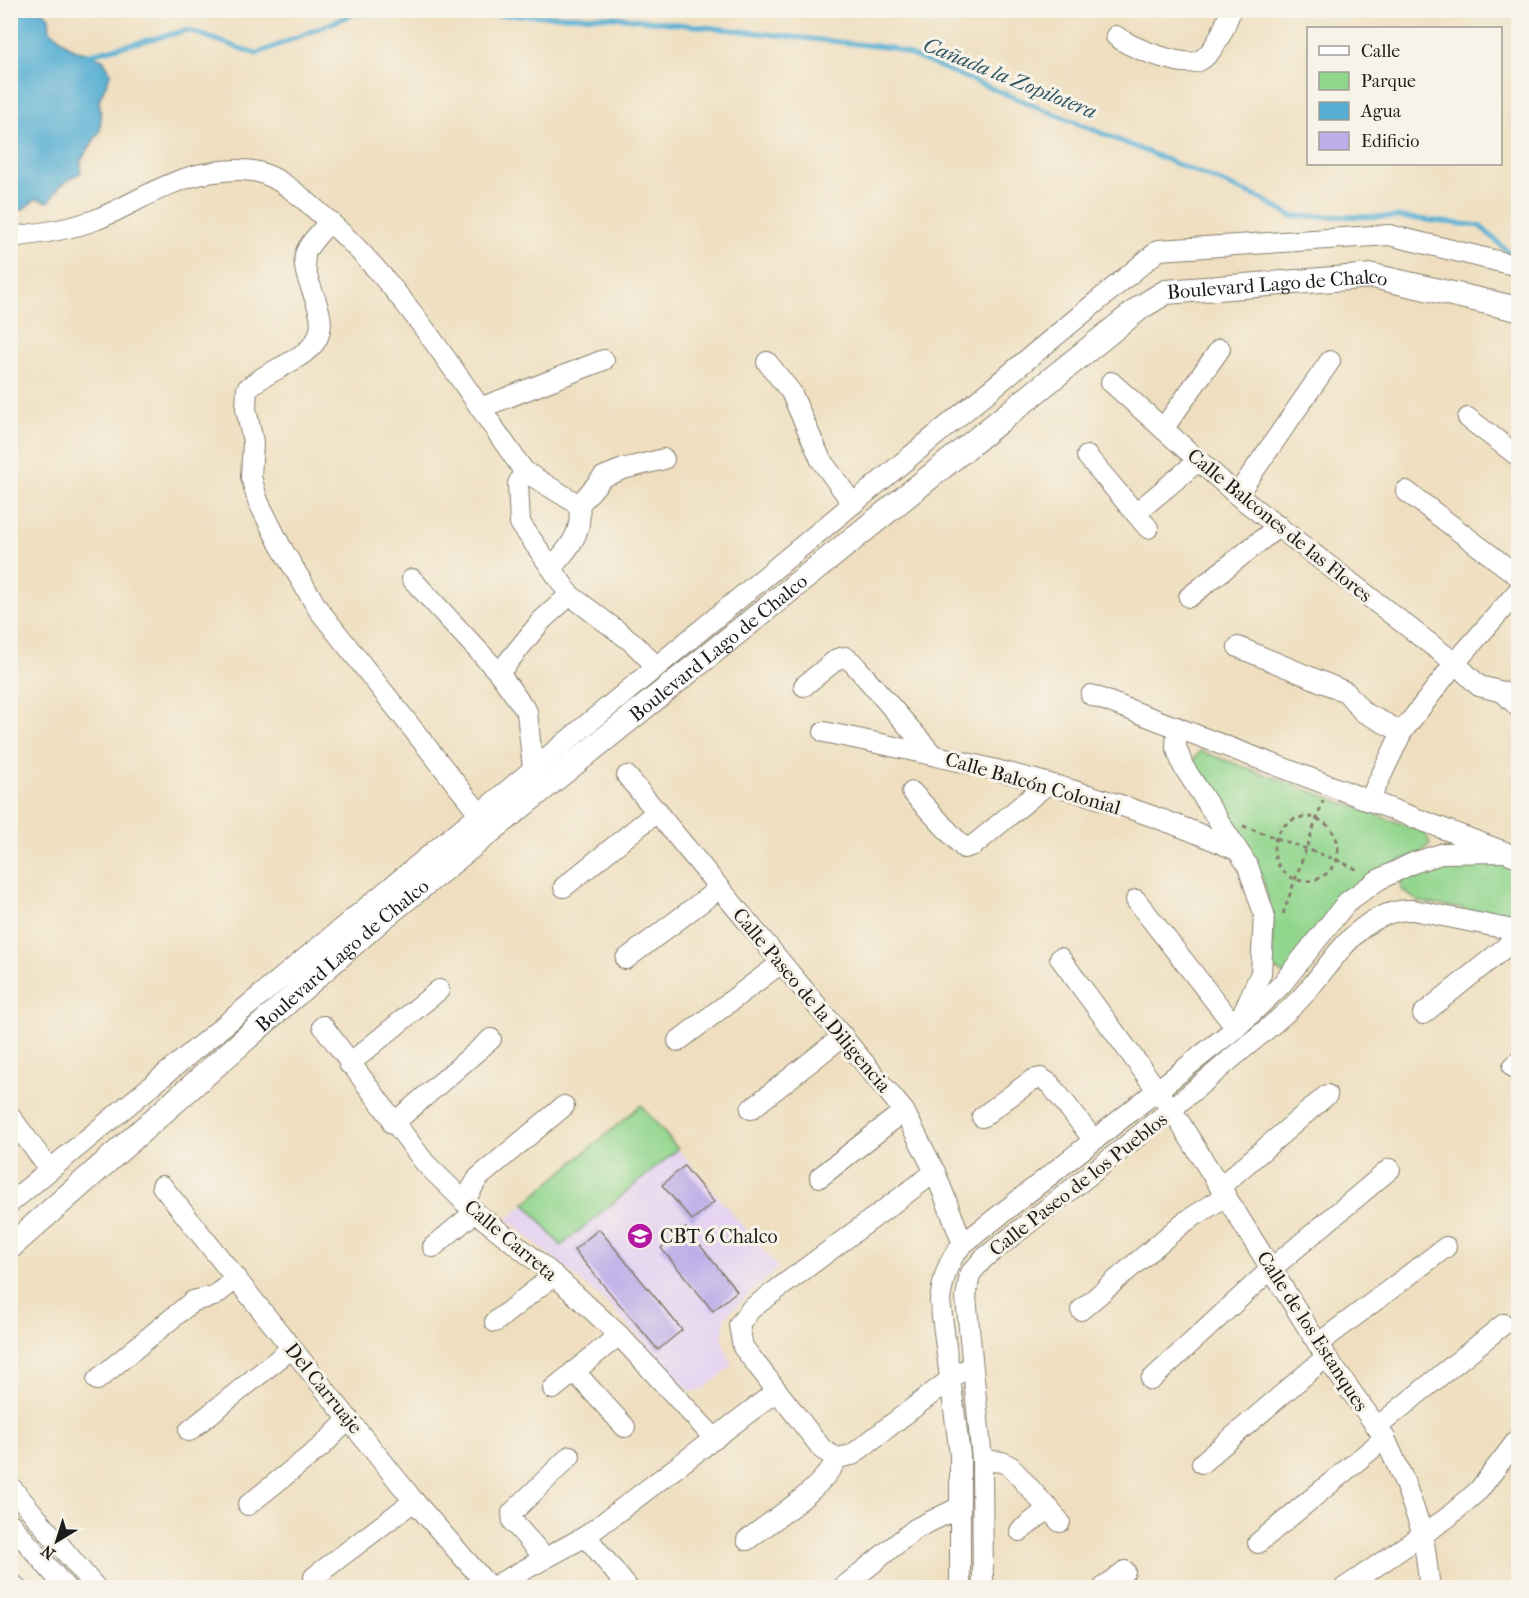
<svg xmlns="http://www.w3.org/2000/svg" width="1529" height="1598" font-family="'IM FELL French Canon',serif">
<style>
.built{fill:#e5d3f1}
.green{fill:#91d58d;stroke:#567854;stroke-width:1.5}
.water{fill:#56afd3;stroke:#396678;stroke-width:1.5}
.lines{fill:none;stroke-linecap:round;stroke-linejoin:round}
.stream{stroke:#56afd3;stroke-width:5}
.building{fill:#bcaee8}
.minor-casing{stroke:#867e6e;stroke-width:22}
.major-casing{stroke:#867e6e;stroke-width:26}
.path{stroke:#867e6e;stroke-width:3;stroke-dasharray:4.5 4.5;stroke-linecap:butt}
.minor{stroke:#fff;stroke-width:20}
.major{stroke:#fff;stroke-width:24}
.labels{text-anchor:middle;stroke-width:6;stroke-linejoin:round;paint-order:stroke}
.street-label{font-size:20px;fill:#1c1c1c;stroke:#f7f3e8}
.poi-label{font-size:20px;fill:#1c1c1c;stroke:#f7f3e8;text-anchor:start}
.water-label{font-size:21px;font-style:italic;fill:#335765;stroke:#f7f3e8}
</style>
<rect width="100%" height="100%" fill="#f7f3e8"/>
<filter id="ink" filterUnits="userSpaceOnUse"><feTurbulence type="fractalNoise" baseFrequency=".0167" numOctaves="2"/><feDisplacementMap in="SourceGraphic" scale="12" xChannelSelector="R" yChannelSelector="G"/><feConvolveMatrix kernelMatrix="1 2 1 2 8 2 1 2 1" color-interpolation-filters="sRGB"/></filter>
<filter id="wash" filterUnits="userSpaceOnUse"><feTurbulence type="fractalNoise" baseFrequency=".008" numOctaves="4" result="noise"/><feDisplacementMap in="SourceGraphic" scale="24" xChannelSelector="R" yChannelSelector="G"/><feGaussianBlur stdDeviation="1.35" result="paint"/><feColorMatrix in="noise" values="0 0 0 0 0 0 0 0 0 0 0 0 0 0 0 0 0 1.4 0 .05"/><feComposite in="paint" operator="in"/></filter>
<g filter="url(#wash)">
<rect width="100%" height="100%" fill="#efdfc0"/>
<path class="built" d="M641 1105 778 1268 726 1315 722 1340 732 1366 702 1390 691 1392 606 1302 507 1219Z"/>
<g class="green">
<path d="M1200 751 1424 832 1430 843 1422 852 1388 866 1285 975 1271 967 1273 919 1262 876 1191 763Z"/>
<path d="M1498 860 1518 868V918L1419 902 1401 889V878L1441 863Z"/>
<path d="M641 1105 678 1149 561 1246 525 1203Z"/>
</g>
<path class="water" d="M11 10 43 11 49 17 50 30 71 48 103 59 111 73 99 100 101 115 100 131 81 160V172L60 186 49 202 36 199 22 210 11 211Z"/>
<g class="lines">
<path class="stream" d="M83 56 188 30 256 54 356 13 615 17 893 48 1260 198 1291 216 1400 217 1480 226 1515 258"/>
</g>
<g id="blocks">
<g class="building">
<path d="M684 1166 714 1202 692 1220 662 1185Z"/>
<path d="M686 1228 737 1291 713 1311 661 1248Z"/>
<path d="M599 1229 682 1330 658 1350 574 1250Z"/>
</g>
</g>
</g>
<g filter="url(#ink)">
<use href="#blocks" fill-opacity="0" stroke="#867e6e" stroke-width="1.5"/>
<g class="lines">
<g class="minor-casing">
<g id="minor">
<path d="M1116 36C1129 47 1183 68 1199 61 1215 53 1225 26 1231 10"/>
<path d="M330 221C323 230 307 245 305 255 300 286 339 319 310 348 294 364 265 372 247 389L246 409 253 442 251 477 258 501 280 545 318 609 479 813"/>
<path d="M10 237C39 234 68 230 95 220 133 205 168 179 208 173 225 170 242 168 258 172 280 178 298 194 315 209 402 282 459 380 524 471L518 484 520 523 570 595 632 642 656 666"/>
<path d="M767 362 791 392 821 460 853 504"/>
<path d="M1111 382 1237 495 1455 663 1479 686 1503 692 1518 707"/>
<path d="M480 408 604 360"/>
<path d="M1468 418 1518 456"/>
<path d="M1163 429 1220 349"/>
<path d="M1087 456 1148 528"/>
<path d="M524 471 579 505"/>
<path d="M1406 491 1518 576"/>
<path d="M1237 495 1330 361"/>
<path d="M1136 513 1198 461"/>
<path d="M552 567C570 547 583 533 579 505L603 477 623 469 664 459"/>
<path d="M412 579 499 673 527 712 533 769"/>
<path d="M1189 597 1279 526"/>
<path d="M1238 647 1346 692 1363 712 1402 732"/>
<path d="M499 673 542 620 570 595"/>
<path d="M804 686 837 659 845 657 853 663 933 755"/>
<path d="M1091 695 1518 857"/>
<path d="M824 732C961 760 1110 792 1236 850"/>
<path d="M627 776 904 1111 935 1172 963 1244"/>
<path d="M912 792 964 848 974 845 1046 785"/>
<path d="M1369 801 1402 732 1455 663 1518 591"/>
<path d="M564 887 658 811"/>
<path d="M1136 900 1236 1028 1261 973 1264 914 1248 866 1183 766 1176 747 1177 727"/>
<path d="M1060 958 1172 1110 1326 1357 1385 1438 1404 1481 1423 1534 1430 1588"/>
<path d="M626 959 720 888"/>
<path d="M1423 1014 1518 937"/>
<path d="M323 1026 425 1163 475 1212 554 1275 619 1335 715 1439"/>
<path d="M678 1041 781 963"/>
<path d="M349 1064 439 990"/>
<path d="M1513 1067 1518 1062"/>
<path d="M751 1109 843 1036"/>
<path d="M10 1116 50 1170"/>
<path d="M982 1117 1032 1080 1041 1078 1050 1084 1093 1139"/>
<path d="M393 1124 491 1039"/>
<path d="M935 1172 751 1309 739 1325 743 1347 823 1450 837 1458 852 1455 961 1371"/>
<path d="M820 1177 904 1111"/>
<path d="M162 1186 414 1501 490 1588"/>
<path d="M1220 1187 1327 1095"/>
<path d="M464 1202 478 1178 564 1106"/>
<path d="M10 1203 1159 250 1389 235 1518 266"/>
<path d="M433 1247 475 1212"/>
<path d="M1081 1310 1183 1223 1226 1196"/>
<path d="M495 1322 554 1275"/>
<path d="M1318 1344 1446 1247"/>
<path d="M574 1371 625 1427"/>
<path d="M97 1380 193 1301 214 1296 237 1278"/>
<path d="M1151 1380 1271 1269 1390 1169"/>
<path d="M553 1389 619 1335"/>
<path d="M1377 1427 1504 1324"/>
<path d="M189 1431 292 1348"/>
<path d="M982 1460 1002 1462 1010 1466 1060 1522"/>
<path d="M1202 1463 1326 1357"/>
<path d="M10 1486 96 1588"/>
<path d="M248 1505 322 1446 349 1419"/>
<path d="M10 1523 66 1588"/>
<path d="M1020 1531 1049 1508"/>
<path d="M586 1536 628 1588"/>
<path d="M747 1540C774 1519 824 1488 837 1458"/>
<path d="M1258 1543 1385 1438"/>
<path d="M544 1557 513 1522 512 1513 570 1456"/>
<path d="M314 1577 414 1501"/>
<path d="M10 1581 16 1588"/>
<path d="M491 1588 586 1536 777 1391"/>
<path d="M842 1588 915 1529 958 1508"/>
<path d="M960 1588V1455L940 1301C943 1279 947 1261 963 1244L1236 1028 1281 985 1347 902 1378 880 1413 863 1444 853 1504 852"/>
<path d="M983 1588 982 1460 966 1297 970 1274 983 1259C1064 1195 1146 1132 1224 1065 1249 1043 1277 1023 1300 999 1333 964 1358 909 1413 910L1518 931"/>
<path d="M1103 1588 1125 1571"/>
<path d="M1344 1588 1447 1518 1479 1490 1518 1439"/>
</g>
</g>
<g class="major-casing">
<g id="major">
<path id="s1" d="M10 1247 380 920 1141 307 1166 292 1373 276 1518 309"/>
</g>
</g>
<g class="path">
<circle cx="1306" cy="849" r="32"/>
<path d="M1243 826 1337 860 1360 871"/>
<path d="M1283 914 1323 801"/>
</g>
<use href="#minor" class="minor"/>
<use href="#major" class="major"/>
</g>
</g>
<defs>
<g id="university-disc" transform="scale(1.35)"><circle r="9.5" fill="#b5179e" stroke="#f7f3e8"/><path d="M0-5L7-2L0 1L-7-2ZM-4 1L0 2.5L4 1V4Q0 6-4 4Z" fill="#fff"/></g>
</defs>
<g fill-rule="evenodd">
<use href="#university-disc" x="640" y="1236"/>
</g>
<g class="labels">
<g class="street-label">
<text dy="7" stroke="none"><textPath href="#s1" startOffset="1612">Boulevard Lago de Chalco</textPath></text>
<text transform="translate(1280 525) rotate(39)" y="7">Calle Balcones de las Flores</text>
<text dy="7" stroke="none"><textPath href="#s1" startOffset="928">Boulevard Lago de Chalco</textPath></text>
<text transform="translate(1033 783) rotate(16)" y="7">Calle Balcón Colonial</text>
<text dy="7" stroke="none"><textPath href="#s1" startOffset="442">Boulevard Lago de Chalco</textPath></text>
<text transform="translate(812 1000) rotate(50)" y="7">Calle Paseo de la Diligencia</text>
<text transform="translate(1078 1184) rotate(-38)" y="7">Calle Paseo de los Pueblos</text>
<text transform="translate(511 1240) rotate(40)" y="7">Calle Carreta</text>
<text transform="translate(1313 1331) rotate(57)" y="7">Calle de los Estanques</text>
<text transform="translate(324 1388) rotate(51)" y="7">Del Carruaje</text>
</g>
<g class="poi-label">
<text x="660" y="1243">CBT 6 Chalco</text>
</g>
<g class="water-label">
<text transform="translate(1010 78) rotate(22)" y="7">Cañada la Zopilotera</text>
</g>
</g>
<rect width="1529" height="1598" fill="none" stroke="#f7f3e8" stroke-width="36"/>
<rect x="1307" y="27" width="195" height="138" fill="#f7f3e8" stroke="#9f9d96" stroke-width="1.5"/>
<rect x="1319" y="46" width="30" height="9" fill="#ffffff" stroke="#9f9d96" stroke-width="1.5"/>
<text x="1361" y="57" font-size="18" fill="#1c1c1c">Calle</text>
<rect x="1319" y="72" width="30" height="18" fill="#91d58d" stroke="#9f9d96" stroke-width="1.5"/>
<text x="1361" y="87" font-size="18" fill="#1c1c1c">Parque</text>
<rect x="1319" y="102" width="30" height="18" fill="#56afd3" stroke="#9f9d96" stroke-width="1.5"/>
<text x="1361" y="117" font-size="18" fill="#1c1c1c">Agua</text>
<rect x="1319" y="132" width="30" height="18" fill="#bcaee8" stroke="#9f9d96" stroke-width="1.5"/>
<text x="1361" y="147" font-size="18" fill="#1c1c1c">Edificio</text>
<g transform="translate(57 1541) rotate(218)" stroke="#f7f3e8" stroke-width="4.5" paint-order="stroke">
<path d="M0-4.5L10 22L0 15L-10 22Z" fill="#1c1c1c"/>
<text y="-9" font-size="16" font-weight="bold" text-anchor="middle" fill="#1c1c1c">N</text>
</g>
</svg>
